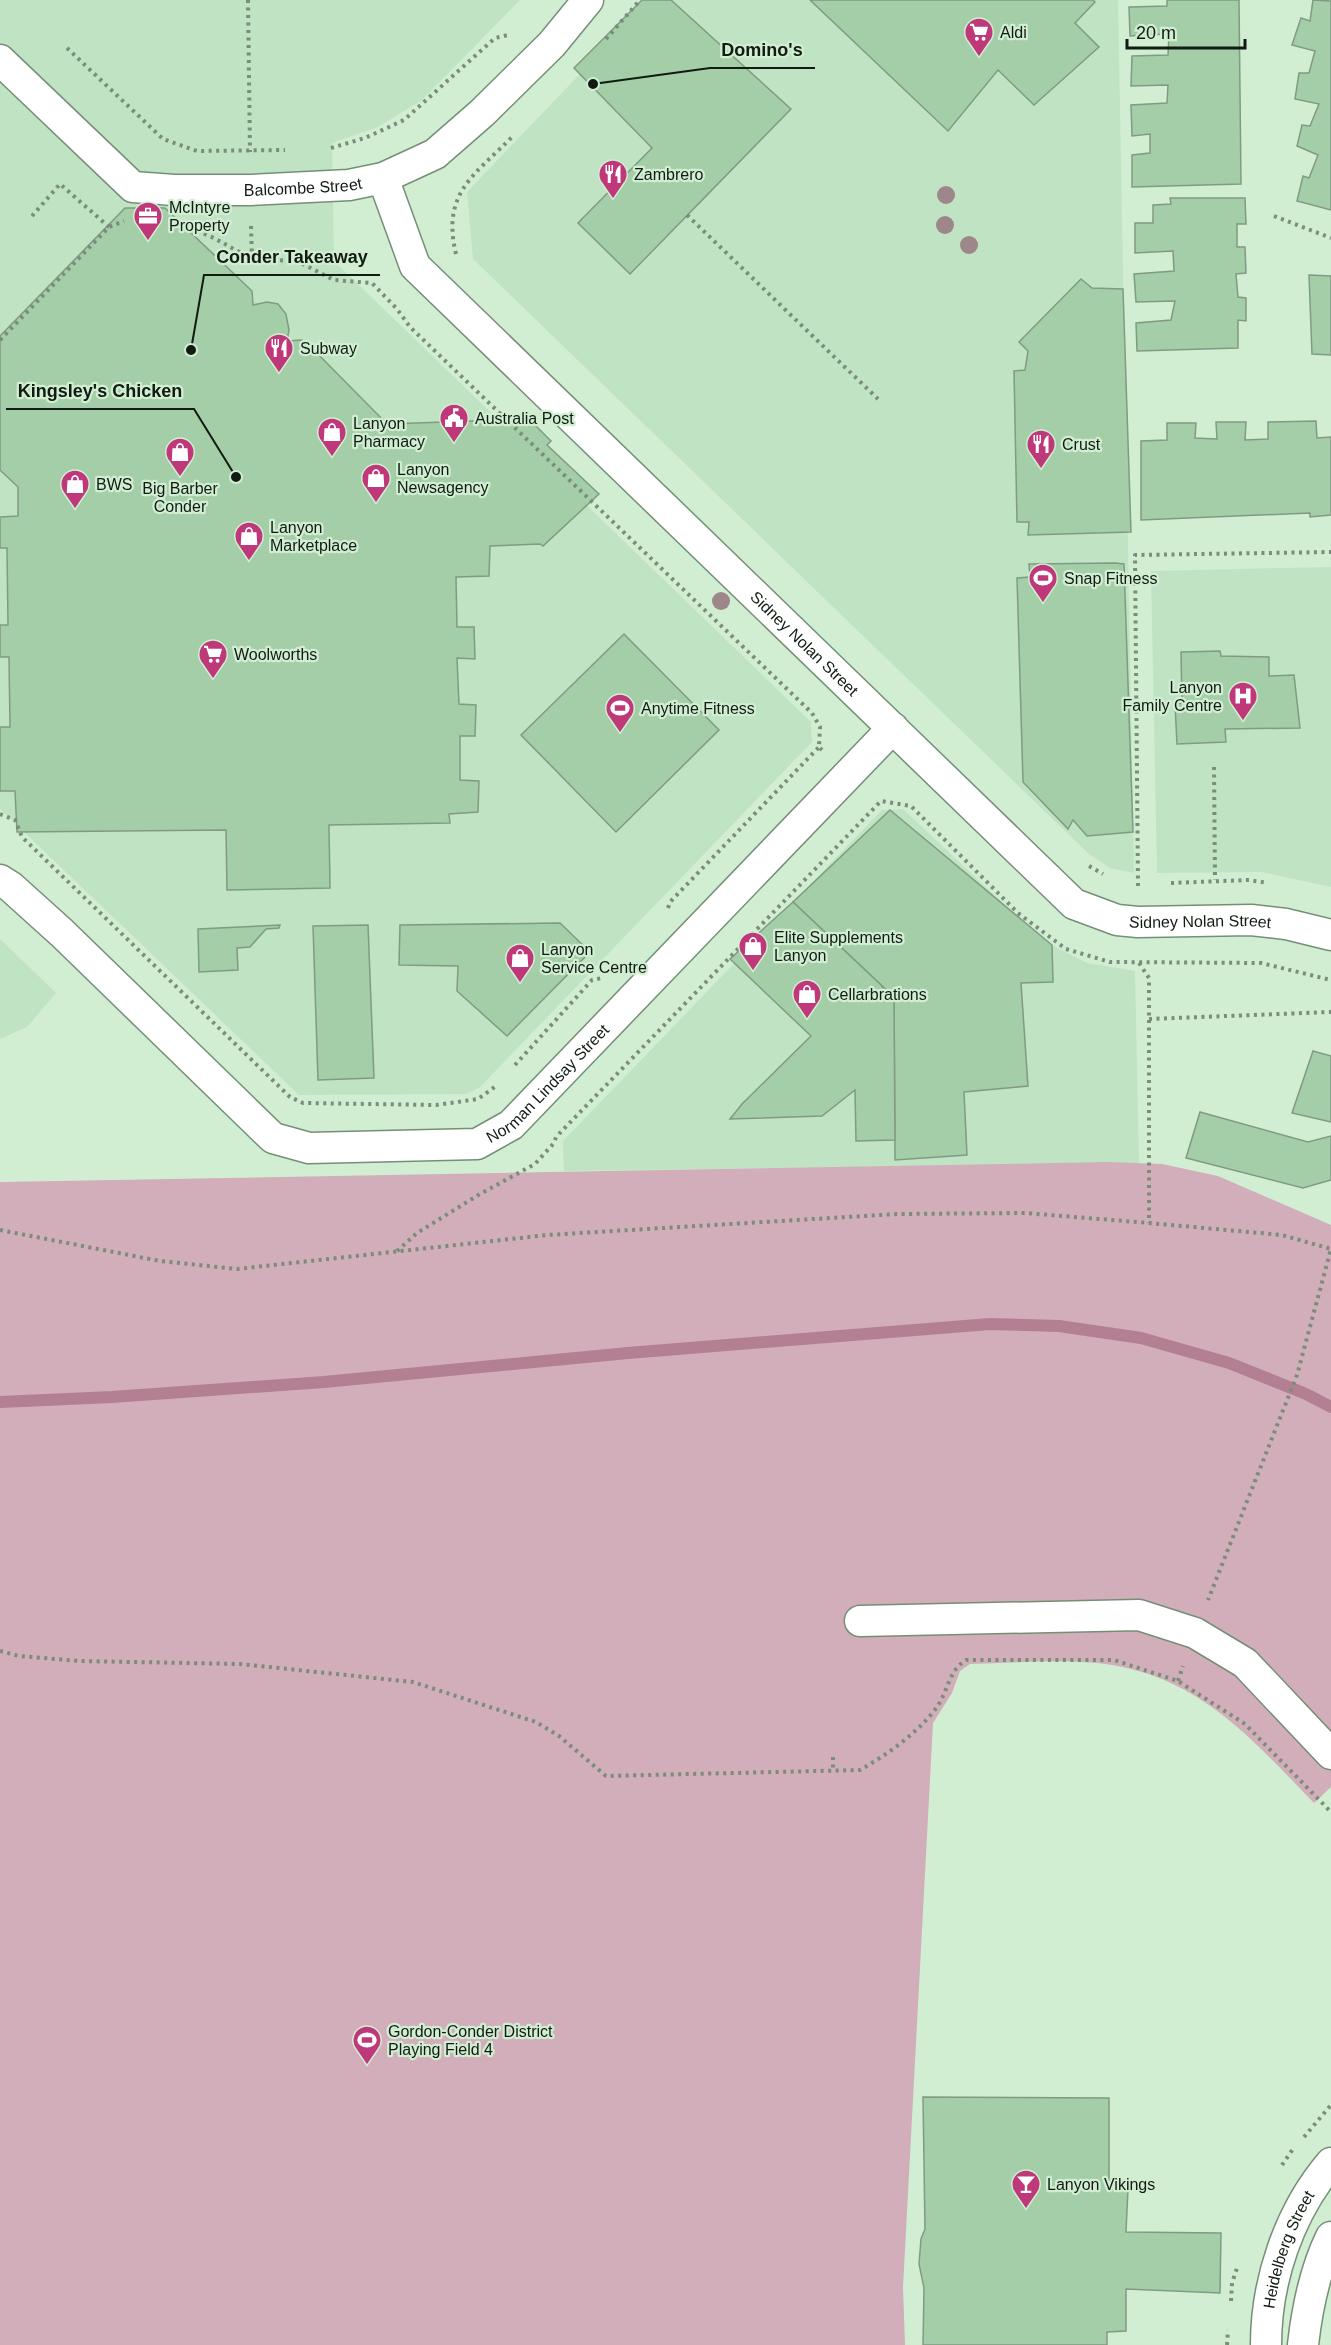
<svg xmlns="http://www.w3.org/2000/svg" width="1331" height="2345" font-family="Arial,sans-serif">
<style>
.built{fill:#c0e3c3}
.green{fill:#d2adba}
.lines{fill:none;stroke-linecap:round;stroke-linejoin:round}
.stream{stroke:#b37f93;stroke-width:12}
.building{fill:#a3cea7;stroke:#809b83;stroke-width:1.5}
.minor-casing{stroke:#758f77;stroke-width:33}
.path{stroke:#798d7a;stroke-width:4;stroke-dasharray:3 4.5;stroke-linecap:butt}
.minor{stroke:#fff;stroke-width:30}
.tree{fill:#9e878a}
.labels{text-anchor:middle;stroke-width:4.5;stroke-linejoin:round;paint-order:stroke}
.poi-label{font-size:16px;fill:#111b12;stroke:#d1eed3;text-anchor:start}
.street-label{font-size:16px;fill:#111b12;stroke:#d1eed3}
.leader{fill:none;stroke:#111b12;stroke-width:2}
.callout-dot{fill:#111b12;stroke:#d1eed3;stroke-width:2}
.callout-label{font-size:18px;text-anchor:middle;font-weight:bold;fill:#111b12;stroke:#d1eed3;stroke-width:4.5;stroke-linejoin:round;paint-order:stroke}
</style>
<rect width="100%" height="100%" fill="#d1eed3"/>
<g class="built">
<path d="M0 0H520L422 100 378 127 332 143 334 261 811 722 812 742 479 1088 466 1094 299 1095 0 809Z"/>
<path d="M647 0H1118L1134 873 1110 868 1089 854 473 259 467 192 642 9Z"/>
<path d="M1331 567V887L1262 872 1157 873 1151 571Z"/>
<path d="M903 809 1042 940 1087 963 1135 971 1139 1163 564 1171 563 1141 882 810Z"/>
<path d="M0 939 56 993 27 1027 0 1039Z"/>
</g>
<path class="green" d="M1109 1162 1162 1164 1218 1176 1331 1225V1787L1314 1803C1250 1737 1196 1673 1097 1663 1055 1659 1012 1663 970 1664L960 1671 952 1693 933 1723 903 2287 905 2345H0V1182Z"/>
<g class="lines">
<path class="stream" d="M0 1402 112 1397 324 1382 628 1353 990 1324 1059 1326 1141 1338 1229 1363 1306 1394 1331 1407"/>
</g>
<g class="building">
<path d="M642 0H671L791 109 630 274 578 223 652 148 574 68Z"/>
<path d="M810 0H1093L1095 2 1075 23 1099 47 1034 105 998 70 948 131Z"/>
<path d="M1167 0H1239L1241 184 1132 187V155L1150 153V134L1132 136 1131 105 1167 103 1168 85 1131 86 1132 56 1168 55 1169 34 1130 36 1129 7 1167 6Z"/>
<path d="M1313 0 1331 1V210L1297 201 1303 176 1309 178 1318 155 1297 146 1302 125 1310 126 1319 104 1295 99 1299 73H1309L1315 51 1292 45 1301 18 1310 21Z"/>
<path d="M1170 198H1245L1246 224H1237V247H1245L1246 273 1236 274 1238 297 1246 298V321L1238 320V348L1137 351 1136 323 1171 320 1175 301 1136 302 1134 274 1174 271 1173 251 1135 253V223H1153V205L1171 204Z"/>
<path d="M125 208H165L252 291 253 305 267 302 278 304 286 314 289 330 287 341 302 340 309 345 387 424 529 419 551 441 547 445 599 494 543 546 540 544 490 546 489 576 456 577 457 627H474L475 659 457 658 459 704 476 705 475 736H460V780L479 781 478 812 449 814 450 823 329 825 330 888 227 890 226 830 17 832 15 791H0V727H10L9 657H0V625H8L7 548H0V517L18 516V487L0 470V336Z"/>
<path d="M1309 275 1331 276V355L1312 354Z"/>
<path d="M1081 279 1092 288 1123 289 1131 532 1028 535 1029 522H1017L1014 371 1025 370 1028 351 1019 342Z"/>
<path d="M1316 421 1317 438 1331 437V515L1310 517V513L1141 520V441L1167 440V423H1196L1195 438 1217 439 1216 422H1246L1245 440 1268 439V422Z"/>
<path d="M1115 563 1124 564 1133 832 1087 836 1073 820 1068 829 1023 782 1017 578 1030 577 1029 564Z"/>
<path d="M624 634 719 730 616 832 521 735Z"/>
<path d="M1220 651 1221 656 1269 657V676L1294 675 1300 728 1225 729 1226 742 1177 744 1175 704 1182 703 1181 652Z"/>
<path d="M890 810 1052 945 1053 982 1021 983 1028 1086 964 1092 967 1155 895 1160 894 997 793 902Z"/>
<path d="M793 902 881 985 894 1001 895 1140 856 1141 855 1090 822 1116 730 1119 742 1104 811 1036 730 959Z"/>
<path d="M560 923 590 952 507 1036 457 991 458 966 399 965 400 925Z"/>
<path d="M280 925 279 928 266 929 250 947 237 948 238 970 199 972 198 929Z"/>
<path d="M368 925 374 1078 318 1080 313 926Z"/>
<path d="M1313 1051 1331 1056V1122L1292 1113Z"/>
<path d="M1200 1112 1308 1142 1331 1136V1180L1303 1188 1186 1158Z"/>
<path d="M923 2097 1109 2098V2189H1128L1126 2232 1221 2233 1220 2293 1126 2289V2331L1107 2332V2345H923L924 2288 919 2264 921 2239 925 2229Z"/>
</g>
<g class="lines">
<g class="minor-casing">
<g id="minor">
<path id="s1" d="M0 60 133 187 174 190H251L349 185 383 178 435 154 482 113 552 44 588 0"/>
<path id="s2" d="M383 178 415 266 1074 904 1117 920 1138 922 1251 920 1286 924 1331 935"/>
<path id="s3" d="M0 880 11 887 62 933 273 1138 309 1148 477 1144 511 1125 893 728"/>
<path d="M860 1621 1139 1615 1195 1633 1245 1663 1331 1754"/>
<path id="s4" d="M1266 2345C1266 2281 1289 2212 1331 2163"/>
<path d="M1303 2345C1307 2309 1315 2270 1331 2237"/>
</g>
</g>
<g class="path">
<path d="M248 0 250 152"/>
<path d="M606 39 640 0"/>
<path d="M67 48 163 139 197 151 285 150"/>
<path d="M331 148 365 138 404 120 495 38 508 35"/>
<path d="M687 215 878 399"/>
<path d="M32 216 60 184 109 227"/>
<path d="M1274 216 1331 238"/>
<path d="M251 226 252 259"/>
<path d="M190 228 214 238 252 259 297 261 334 280 372 283 397 309 410 327 812 713 820 727 819 747 822 750"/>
<path d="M456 254C441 192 475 175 514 135"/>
<path d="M0 340 109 227 124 221"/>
<path d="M1214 767 1215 880"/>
<path d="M0 814 15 820 22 837 290 1097 303 1103 436 1105 478 1099 496 1086"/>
<path d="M1089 866 1103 874"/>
<path d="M1171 883 1249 880 1268 883"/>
<path d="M1138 886 1135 555 1331 552"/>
<path d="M668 908 670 902 819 747"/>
<path d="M1139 963 1149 978V1223"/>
<path d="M1149 1019 1331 1012"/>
<path d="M515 1065 592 980 602 978"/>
<path d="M0 1230 160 1261 237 1269 547 1235 897 1214 1025 1213 1149 1223 1282 1235 1331 1249 1297 1375 1208 1600"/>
<path d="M397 1251 417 1233 480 1194 535 1164 554 1143 556 1137 881 801 911 806 1018 913 1066 949 1110 962 1261 963 1331 980"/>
<path d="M0 1651 19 1656 79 1661 240 1664 413 1682 536 1722 559 1736 606 1776 860 1770C888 1754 918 1733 937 1707 948 1691 949 1670 966 1660H1114L1178 1681 1245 1724 1331 1812"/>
<path d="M1178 1681 1183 1666"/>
<path d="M833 1757V1770"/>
<path d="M1304 2137 1331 2105"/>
<path d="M1282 2165 1293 2149"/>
<path d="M1231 2301 1232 2283 1237 2268"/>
<path d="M1227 2345 1228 2330"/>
</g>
<use href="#minor" class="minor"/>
</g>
<g class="tree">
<circle cx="946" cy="195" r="9"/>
<circle cx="945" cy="225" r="9"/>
<circle cx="969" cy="245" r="9"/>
<circle cx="721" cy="601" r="9"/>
</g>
<defs>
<g id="supermarket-pin" transform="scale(1.5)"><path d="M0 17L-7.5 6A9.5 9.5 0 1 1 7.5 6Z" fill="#bf3879" stroke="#d1eed3"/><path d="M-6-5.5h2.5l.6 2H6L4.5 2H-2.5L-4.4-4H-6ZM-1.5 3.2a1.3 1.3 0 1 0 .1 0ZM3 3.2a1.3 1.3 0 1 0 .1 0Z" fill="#fff"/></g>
<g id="restaurant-pin" transform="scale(1.5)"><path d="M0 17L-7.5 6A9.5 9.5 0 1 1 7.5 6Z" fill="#bf3879" stroke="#d1eed3"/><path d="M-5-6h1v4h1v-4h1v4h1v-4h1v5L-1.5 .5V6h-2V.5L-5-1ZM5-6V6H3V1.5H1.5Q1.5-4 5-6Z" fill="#fff"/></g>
<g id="office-pin" transform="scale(1.5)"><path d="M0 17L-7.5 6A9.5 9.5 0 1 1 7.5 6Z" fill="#bf3879" stroke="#d1eed3"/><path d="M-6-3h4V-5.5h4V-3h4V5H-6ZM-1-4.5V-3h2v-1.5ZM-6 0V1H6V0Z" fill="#fff"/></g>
<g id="civic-pin" transform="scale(1.5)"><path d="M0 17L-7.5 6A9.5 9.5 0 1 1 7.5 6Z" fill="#bf3879" stroke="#d1eed3"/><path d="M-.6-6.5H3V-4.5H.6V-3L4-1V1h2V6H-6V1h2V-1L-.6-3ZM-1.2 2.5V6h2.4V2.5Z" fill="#fff"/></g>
<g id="shop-pin" transform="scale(1.5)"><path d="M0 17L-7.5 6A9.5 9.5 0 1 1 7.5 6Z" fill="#bf3879" stroke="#d1eed3"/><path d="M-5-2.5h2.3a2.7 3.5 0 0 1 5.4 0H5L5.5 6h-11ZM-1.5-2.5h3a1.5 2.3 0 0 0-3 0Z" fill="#fff"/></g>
<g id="stadium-pin" transform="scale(1.5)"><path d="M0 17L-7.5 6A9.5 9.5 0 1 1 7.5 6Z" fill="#bf3879" stroke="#d1eed3"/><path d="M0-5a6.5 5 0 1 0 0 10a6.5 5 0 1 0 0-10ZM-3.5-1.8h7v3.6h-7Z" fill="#fff"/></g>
<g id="hospital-pin" transform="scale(1.5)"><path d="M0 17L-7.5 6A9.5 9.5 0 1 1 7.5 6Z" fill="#bf3879" stroke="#d1eed3"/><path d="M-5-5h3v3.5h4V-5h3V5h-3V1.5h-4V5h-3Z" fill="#fff"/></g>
<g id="bar-pin" transform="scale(1.5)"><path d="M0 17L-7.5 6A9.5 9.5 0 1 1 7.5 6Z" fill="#bf3879" stroke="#d1eed3"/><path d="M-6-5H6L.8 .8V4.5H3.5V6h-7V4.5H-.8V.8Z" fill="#fff"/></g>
</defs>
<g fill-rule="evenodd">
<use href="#supermarket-pin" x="979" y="32"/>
<use href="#restaurant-pin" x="613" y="174"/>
<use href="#office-pin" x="148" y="216"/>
<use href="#restaurant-pin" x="279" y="348"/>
<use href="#civic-pin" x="454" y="418"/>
<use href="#shop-pin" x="332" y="432"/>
<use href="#restaurant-pin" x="1041" y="444"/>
<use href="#shop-pin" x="180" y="452"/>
<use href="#shop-pin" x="376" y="478"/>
<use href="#shop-pin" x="75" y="484"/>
<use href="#shop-pin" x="249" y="536"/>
<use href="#stadium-pin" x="1043" y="578"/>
<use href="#supermarket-pin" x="213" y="654"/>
<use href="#hospital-pin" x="1243" y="696"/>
<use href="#stadium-pin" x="620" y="708"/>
<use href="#shop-pin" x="753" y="946"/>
<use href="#shop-pin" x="520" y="958"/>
<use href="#shop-pin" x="807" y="994"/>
<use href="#stadium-pin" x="367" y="2040"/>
<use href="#bar-pin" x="1026" y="2184"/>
</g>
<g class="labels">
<g class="poi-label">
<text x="1000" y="38">Aldi</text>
<text x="634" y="180">Zambrero</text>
<text x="169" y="213">McIntyre<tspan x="169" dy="18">Property</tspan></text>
<text x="300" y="354">Subway</text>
<text x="475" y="424">Australia Post</text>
<text x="353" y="429">Lanyon<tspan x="353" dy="18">Pharmacy</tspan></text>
<text x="1062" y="450">Crust</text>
<text x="397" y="475">Lanyon<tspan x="397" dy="18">Newsagency</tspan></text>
<text x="96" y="490">BWS</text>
<text x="180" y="494" text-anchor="middle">Big Barber<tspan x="180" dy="18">Conder</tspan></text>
<text x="270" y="533">Lanyon<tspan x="270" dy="18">Marketplace</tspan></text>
<text x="1064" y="584">Snap Fitness</text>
<text x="234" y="660">Woolworths</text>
<text x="1222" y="693" text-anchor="end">Lanyon<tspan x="1222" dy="18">Family Centre</tspan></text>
<text x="641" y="714">Anytime Fitness</text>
<text x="774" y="943">Elite Supplements<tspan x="774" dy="18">Lanyon</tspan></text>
<text x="541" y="955">Lanyon<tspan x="541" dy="18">Service Centre</tspan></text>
<text x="828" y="1000">Cellarbrations</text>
<text x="388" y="2037">Gordon-Conder District<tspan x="388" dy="18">Playing Field 4</tspan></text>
<text x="1047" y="2190">Lanyon Vikings</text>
</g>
<g class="street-label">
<text dy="6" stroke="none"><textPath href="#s1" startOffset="354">Balcombe Street</textPath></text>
<text dy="6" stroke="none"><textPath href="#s2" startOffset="636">Sidney Nolan Street</textPath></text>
<text dy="6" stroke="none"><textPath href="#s2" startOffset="1140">Sidney Nolan Street</textPath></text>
<text dy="6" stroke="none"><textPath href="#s3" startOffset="675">Norman Lindsay Street</textPath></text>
<text dy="6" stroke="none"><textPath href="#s4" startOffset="99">Heidelberg Street</textPath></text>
</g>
</g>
<path class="leader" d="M593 84L710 68H815M191 350L204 275H380M236 477L194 409H6"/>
<g class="callout-dot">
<circle cx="593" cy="84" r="6"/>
<circle cx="191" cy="350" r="6"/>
<circle cx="236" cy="477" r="6"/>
</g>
<g class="callout-label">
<text x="762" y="56">Domino's</text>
<text x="292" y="263">Conder Takeaway</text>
<text x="100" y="397">Kingsley's Chicken</text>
</g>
<path d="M1127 39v9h118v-9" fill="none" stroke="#111b12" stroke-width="3"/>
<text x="1136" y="39" font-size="18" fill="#111b12" stroke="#d1eed3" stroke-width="4.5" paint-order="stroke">20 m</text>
</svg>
